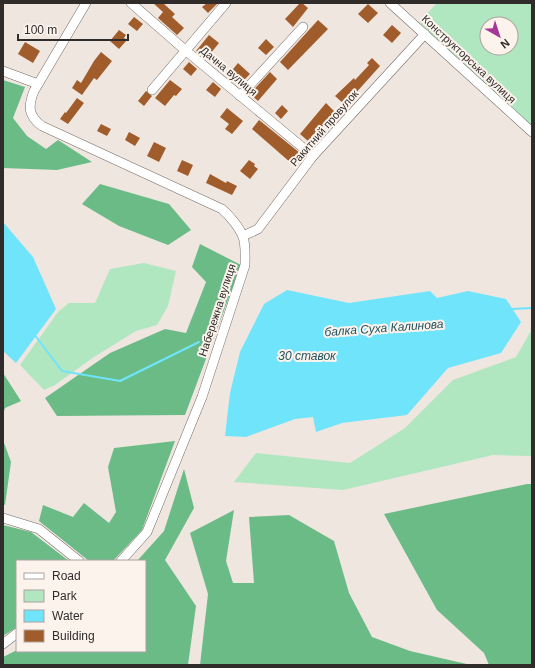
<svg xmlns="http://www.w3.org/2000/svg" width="535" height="668" font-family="Helvetica,sans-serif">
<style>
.green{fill:#b0e6c0;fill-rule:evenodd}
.forest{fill:#6bbb87}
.water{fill:#6fe4fb}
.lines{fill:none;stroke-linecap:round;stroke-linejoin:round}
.stream{stroke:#6fe4fb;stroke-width:2}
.building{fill:#a15c2b}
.minor-casing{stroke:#746c67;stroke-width:10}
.minor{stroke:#fff;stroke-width:9}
.labels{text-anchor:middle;stroke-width:4;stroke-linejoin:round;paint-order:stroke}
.street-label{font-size:11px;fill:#2f2c2a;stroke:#fdf3ed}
.water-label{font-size:12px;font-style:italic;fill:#21535d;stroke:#fdf3ed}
</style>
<rect width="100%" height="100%" fill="#f0e6e0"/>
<g class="green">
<path d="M437 3H532V129L419 22ZM487 24H511V48H487Z"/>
<path d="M144 263 176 271 168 306 157 325 136 331 94 357 55 385 44 390 20 365 58 312 69 303H95L110 269Z"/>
<path d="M532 329V456L493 455 343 490 234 482 256 453 350 463 405 428 453 380 516 357Z"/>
</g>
<g class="forest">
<path d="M3 80 25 87 13 118 27 136 46 149 58 140 92 162 57 170 3 168Z"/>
<path d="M100 184 169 204 191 230 168 245 119 226 82 204Z"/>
<path d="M200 244 241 265 185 415 57 416 45 398 110 353 165 329 186 333 206 282 192 267Z"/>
<path d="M3 373 21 401 5 408 3 414Z"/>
<path d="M3 440 11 462 5 505 3 504Z"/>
<path d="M175 441 142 530 113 561H89L39 521 43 505 73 517 84 503 109 523 116 512 108 467 114 448Z"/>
<path d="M184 469 194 508 165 560 196 606 188 665H3V657L17 650 145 651V561H137L164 531Z"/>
<path d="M527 484H532V665H489L484 653 437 610 384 514Z"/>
<path d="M234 510 226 561 233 583H254L249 517 289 515 334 541 349 593 372 637 410 651 471 665H200L208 594 190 533Z"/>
<path d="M3 525 31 532 69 561H17V627L3 636Z"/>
</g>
<g class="water">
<path d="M3 222 33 257 56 309 16 363 3 351Z"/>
<path d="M287 290 349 303 430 291 437 298 468 291 506 299 521 322 501 353 448 368 407 415 342 423 316 432 313 417 295 419 246 437 225 436 230 393 240 352 264 304Z"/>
</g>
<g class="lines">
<g class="stream">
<path d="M511 309 532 308"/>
<path d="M34 334 62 371 120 381 199 342"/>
</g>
</g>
<g class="building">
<path d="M153 3H163L175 14 172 17 184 28 177 35 158 18 163 12Z"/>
<path d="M207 3H218L208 13 202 7Z"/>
<path d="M300 3H302L308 8 293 27 285 19Z"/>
<path d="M368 4 378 13 368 23 358 14Z"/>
<path d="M134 17 143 24 137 31 128 24Z"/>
<path d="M318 20 328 29 288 70 280 62Z"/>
<path d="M392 25 401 33 392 43 383 35Z"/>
<path d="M119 30 126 35 124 38 127 40 119 49 110 41Z"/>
<path d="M209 35 219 43 206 59 196 51Z"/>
<path d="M266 39 274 47 266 55 258 48Z"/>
<path d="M25 42 40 51 33 63 18 54Z"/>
<path d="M101 52 112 61 97 80 94 78 82 95 72 88 77 80 81 83 94 61Z"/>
<path d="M372 58 380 66 345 105 335 96 354 78 355 80 369 65 367 63Z"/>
<path d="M189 62 197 69 191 76 183 69Z"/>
<path d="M238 63 250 74 240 84 229 74Z"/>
<path d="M270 72 277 79 258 101 250 94Z"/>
<path d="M170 80 182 89 176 96 174 95 165 106 155 98Z"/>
<path d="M213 82 221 89 215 97 206 90Z"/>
<path d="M146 91 152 96 144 106 138 101Z"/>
<path d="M77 98 84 103 68 124 60 119 65 112 66 113Z"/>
<path d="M326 103 336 113 308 141 300 134Z"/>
<path d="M282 105 288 111 281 119 275 113Z"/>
<path d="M227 108 243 121 232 134 225 129 229 124 220 117Z"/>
<path d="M259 120 300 153 291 163 252 129Z"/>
<path d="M101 124 111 129 107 136 97 131Z"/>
<path d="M129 132 140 138 135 146 125 140Z"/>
<path d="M154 142 166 148 159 162 147 156Z"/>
<path d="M182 160 193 165 188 176 177 171Z"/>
<path d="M249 160 255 164 254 166 258 169 250 179 240 171Z"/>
<path d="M210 174 226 183 227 181 237 186 232 195 206 183Z"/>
</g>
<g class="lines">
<g class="minor-casing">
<g id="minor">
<path d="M86 3 34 91C28 106 28 116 42 126L222 209C229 215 240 228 243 237 246 245 245 256 245 265L202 397 147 532 121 561"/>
<path d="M131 3 185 50 313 156"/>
<path d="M390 3 532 132"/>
<path d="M3 71 38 84"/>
<path d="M152 90 226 3"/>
<path d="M240 96 303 27"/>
<path d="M243 236 258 229 313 156 425 34"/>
<path d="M3 518 39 529 79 561"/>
<path d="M3 644 17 633"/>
</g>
</g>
<use href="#minor" class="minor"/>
</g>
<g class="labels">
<g class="street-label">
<text transform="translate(469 59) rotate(43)" y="4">Конструкторська вулиця</text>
<text transform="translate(229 71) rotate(40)" y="4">Дачна вулиця</text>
<text transform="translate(324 128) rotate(-49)" y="4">Ракитний провулок</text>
<text transform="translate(217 310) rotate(-72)" y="4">Набережна вулиця</text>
</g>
<g class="water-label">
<text transform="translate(384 328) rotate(-4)" y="4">балка Суха Калинова</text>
<text x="307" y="360">30 ставок</text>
</g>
</g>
<rect width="535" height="668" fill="none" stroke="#2f2c2a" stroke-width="8"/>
<rect x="16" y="560" width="130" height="92" fill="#fdf3ed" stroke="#aba39f"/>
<rect x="24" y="573" width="20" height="6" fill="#ffffff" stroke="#aba39f"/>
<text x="52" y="580" font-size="12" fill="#2f2c2a">Road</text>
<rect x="24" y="590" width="20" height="12" fill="#b0e6c0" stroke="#aba39f"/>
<text x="52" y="600" font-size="12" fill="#2f2c2a">Park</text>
<rect x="24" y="610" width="20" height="12" fill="#6fe4fb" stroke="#aba39f"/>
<text x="52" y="620" font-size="12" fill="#2f2c2a">Water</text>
<rect x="24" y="630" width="20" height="12" fill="#a15c2b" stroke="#aba39f"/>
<text x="52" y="640" font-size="12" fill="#2f2c2a">Building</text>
<g transform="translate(499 36) rotate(141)"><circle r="19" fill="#fdf3ed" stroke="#aba39f"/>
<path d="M0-3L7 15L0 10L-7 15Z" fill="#a43797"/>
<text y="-6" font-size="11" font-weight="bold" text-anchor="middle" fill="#2f2c2a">N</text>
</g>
<path d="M18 34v6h110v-6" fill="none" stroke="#2f2c2a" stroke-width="2"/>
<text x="24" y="34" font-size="12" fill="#2f2c2a" stroke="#fdf3ed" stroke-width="3" paint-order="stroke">100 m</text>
</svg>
